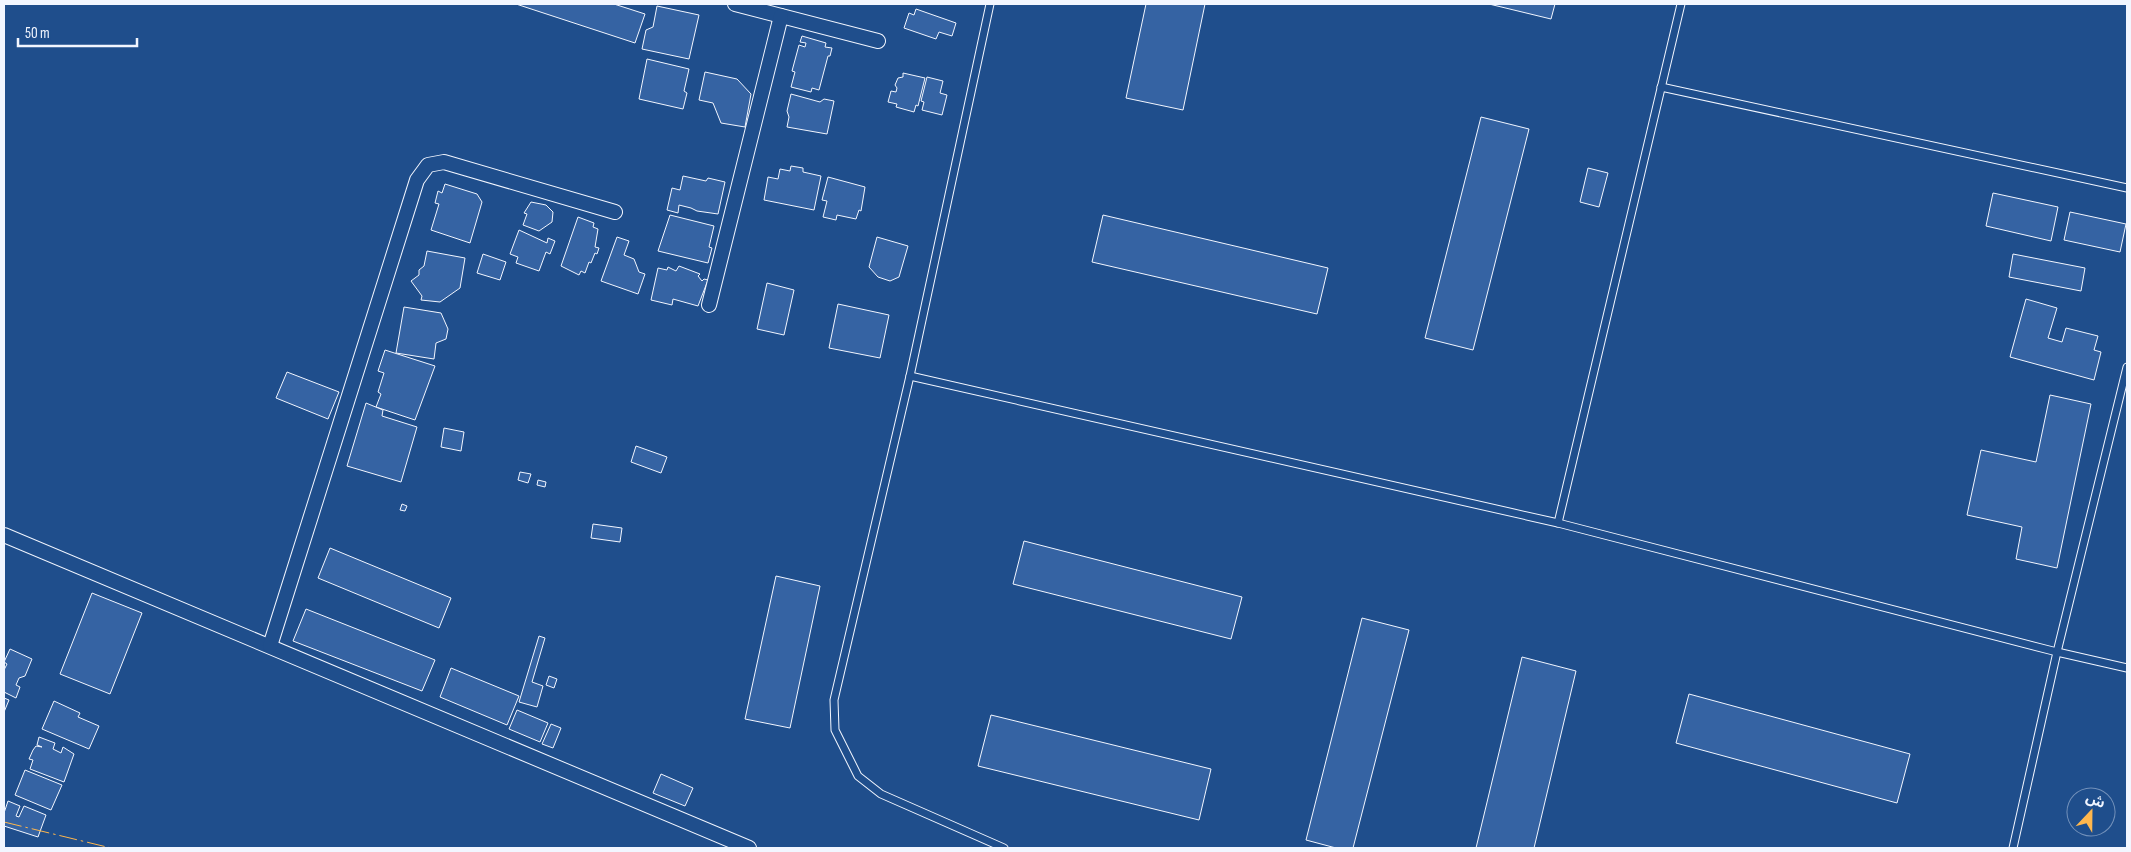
<svg xmlns="http://www.w3.org/2000/svg" width="2131" height="852" font-family="'Sofia Sans Condensed','Noto Sans Arabic',sans-serif">
<style>
.building{fill:#3563a3;stroke:#f2f6ff}
.lines{fill:none;stroke-linecap:round;stroke-linejoin:round}
.lane-casing{stroke:#f2f6ff;stroke-width:9}
.street-casing{stroke:#f2f6ff;stroke-width:16}
.lane{stroke:#1f4e8c;stroke-width:7}
.street{stroke:#1f4e8c;stroke-width:14}
.power{stroke:#ffb74d;stroke-width:1;stroke-dasharray:18 4 2.5 4;stroke-linecap:butt}
</style>
<rect width="100%" height="100%" fill="#1f4e8c"/>
<g class="building">
<path d="M516 4H614L645 14 635 43Z"/>
<path d="M1146 4H1205L1183 110 1126 98Z"/>
<path d="M1489 4H1555L1551 19Z"/>
<path d="M657 6 699 15 689 59 642 49 646 30 653 27Z"/>
<path d="M916 9 956 23 952 36 939 32 936 39 904 28 909 13 914 15Z"/>
<path d="M802 36 826 43 825 47 832 48 830 56H828L819 90 812 88 811 92 791 87 795 72 792 71 799 45 805 47 806 43 800 42Z"/>
<path d="M647 59 689 69 684 91 687 93 683 109 639 99Z"/>
<path d="M705 72 737 79 751 94 745 127 721 123 713 103 699 100Z"/>
<path d="M903 73 925 78 918 106 916 105 914 112 896 107 897 104 888 102 891 91 896 92 897 88 895 85 898 78 903 77Z"/>
<path d="M927 77 943 81 940 93 947 95 942 115 922 110 924 102 921 101Z"/>
<path d="M791 94 820 102 824 99 834 101 827 134 787 127 789 117 787 111Z"/>
<path d="M1481 117 1529 129 1473 350 1425 338Z"/>
<path d="M791 166 803 168V172L821 176 814 210 764 200 768 177 778 179 780 169 790 171Z"/>
<path d="M1588 168 1608 173 1599 207 1580 202Z"/>
<path d="M683 176 706 181 708 178 725 182 718 214 697 211 691 208 679 205 678 213 667 210 672 188 680 190Z"/>
<path d="M828 177 865 187 861 211 859 210 856 219 837 215 836 220 823 217 827 201 822 200Z"/>
<path d="M445 184 477 194 482 202 470 243 431 230 439 204 435 203 438 191 442 193Z"/>
<path d="M1993 193 2058 207 2051 241 1986 226Z"/>
<path d="M531 202 546 205 553 212 552 222 539 231 523 225 527 214 524 213Z"/>
<path d="M2070 212 2126 224 2120 252 2064 240Z"/>
<path d="M670 215 714 226 709 247 712 248 708 263 658 251Z"/>
<path d="M1103 215 1328 268 1317 314 1092 262Z"/>
<path d="M578 217 594 223 593 227 598 229 595 247 599 248 597 254 595 253 591 263 589 262 585 273 581 271 579 275 561 266Z"/>
<path d="M519 230 547 243 548 238 555 241 550 254 546 252 539 271 516 263 518 257 510 254Z"/>
<path d="M617 237 629 241 624 255 634 259 639 272 645 274 638 294 601 281Z"/>
<path d="M877 237 908 246 899 277 890 281 878 277 869 267Z"/>
<path d="M427 251 465 258 460 288 440 302 421 300 422 296 411 281 419 275V270L424 266Z"/>
<path d="M483 254 506 262 500 280 477 273Z"/>
<path d="M2013 254 2085 268 2081 291 2009 277Z"/>
<path d="M679 266 700 274 698 276 702 281 704 279 708 280 698 306 673 299 672 305 651 300 658 268 667 270 668 267 676 271Z"/>
<path d="M767 283 794 290 784 335 757 329Z"/>
<path d="M2026 299 2057 308 2048 338 2062 342 2066 328 2098 336 2094 350 2101 352 2094 380 2010 357Z"/>
<path d="M838 304 889 315 880 358 829 348Z"/>
<path d="M404 307 441 313 448 329 446 339 436 343 434 359 396 353Z"/>
<path d="M385 350 435 366 415 420 376 407 381 394 378 392 384 373 378 371Z"/>
<path d="M287 372 339 392 328 419 276 398Z"/>
<path d="M2050 395 2091 404 2057 568 2016 559 2022 527 1967 515 1981 450 2036 462Z"/>
<path d="M366 403 383 410 382 416 417 427 401 482 347 466Z"/>
<path d="M444 428 464 432 461 451 441 447Z"/>
<path d="M636 446 667 457 661 473 631 462Z"/>
<path d="M520 472 531 474 528 483 518 480Z"/>
<path d="M538 480 546 482 545 487 537 485Z"/>
<path d="M402 504 407 506 405 511 400 510Z"/>
<path d="M593 524 622 528 620 542 591 538Z"/>
<path d="M1024 541 1242 597 1231 639 1013 584Z"/>
<path d="M330 548 451 598 439 628 318 578Z"/>
<path d="M776 576 820 586 790 728 745 719Z"/>
<path d="M92 593 142 613 110 694 60 674Z"/>
<path d="M306 609 435 660 422 691 293 641Z"/>
<path d="M1362 618 1409 630 1353 848H1336L1306 840Z"/>
<path d="M539 636 545 638 532 682 543 686 537 707 519 702Z"/>
<path d="M10 649 32 659 25 676 19 678 16 685 20 687 16 698 4 692V670L7 664 4 662Z"/>
<path d="M1522 657 1576 671 1534 848H1476Z"/>
<path d="M451 668 519 696 507 725 440 697Z"/>
<path d="M549 676 557 679 554 688 546 685Z"/>
<path d="M1689 694 1910 754 1897 803 1676 743Z"/>
<path d="M4 698 9 700 4 712Z"/>
<path d="M54 701 80 713 78 717 99 726 89 749 42 729Z"/>
<path d="M517 710 548 723 540 742 509 729Z"/>
<path d="M991 715 1211 769 1199 820 978 766Z"/>
<path d="M551 724 561 728 553 748 542 744Z"/>
<path d="M39 737 55 743 53 749 61 753 63 747 74 754 64 782 30 769 33 760 29 759 33 750 36 746 42 747 37 745Z"/>
<path d="M25 770 62 785 51 810 15 795Z"/>
<path d="M661 774 693 788 685 806 653 793Z"/>
<path d="M8 801 20 806 16 816 19 817 24 806 46 815 38 837 4 826V813Z"/>
</g>
<g class="lines">
<g class="lane-casing">
<g id="lane">
<path d="M990 4 910 376 834 700 835 730 858 776 881 794 1004 848"/>
<path d="M1661 87 2127 188"/>
<path d="M910 376 1558 523 2057 652 2127 668"/>
<path d="M1558 523 1681 4"/>
<path d="M2013 848 2057 652 2127 367"/>
</g>
</g>
<g class="street-casing">
<g id="street">
<path d="M735 4 878 41"/>
<path d="M709 305 781 16"/>
<path d="M4 535 749 848"/>
<path d="M270 646 417 180 428 165 444 162 615 212"/>
</g>
</g>
<use href="#lane" class="lane"/>
<use href="#street" class="street"/>
<path class="power" d="M4 822 111 848"/>
</g>
<rect width="2131" height="852" fill="none" stroke="#f2f6ff" stroke-width="10"/>
<g transform="translate(2091 812) rotate(22)"><circle r="24" fill="#1f4e8c" stroke="#7391ba"/>
<path d="M0-4L9 19L0 12L-9 19Z" fill="#ffb74d"/>
<text y="-8" font-size="14" font-weight="bold" text-anchor="middle" fill="#f2f6ff">ش</text>
</g>
<path d="M18 38v8h119v-8" fill="none" stroke="#f2f6ff" stroke-width="2.5"/>
<text x="25" y="38" font-size="15" fill="#f2f6ff" stroke="#1f4e8c" stroke-width="4" paint-order="stroke">50 m</text>
</svg>
